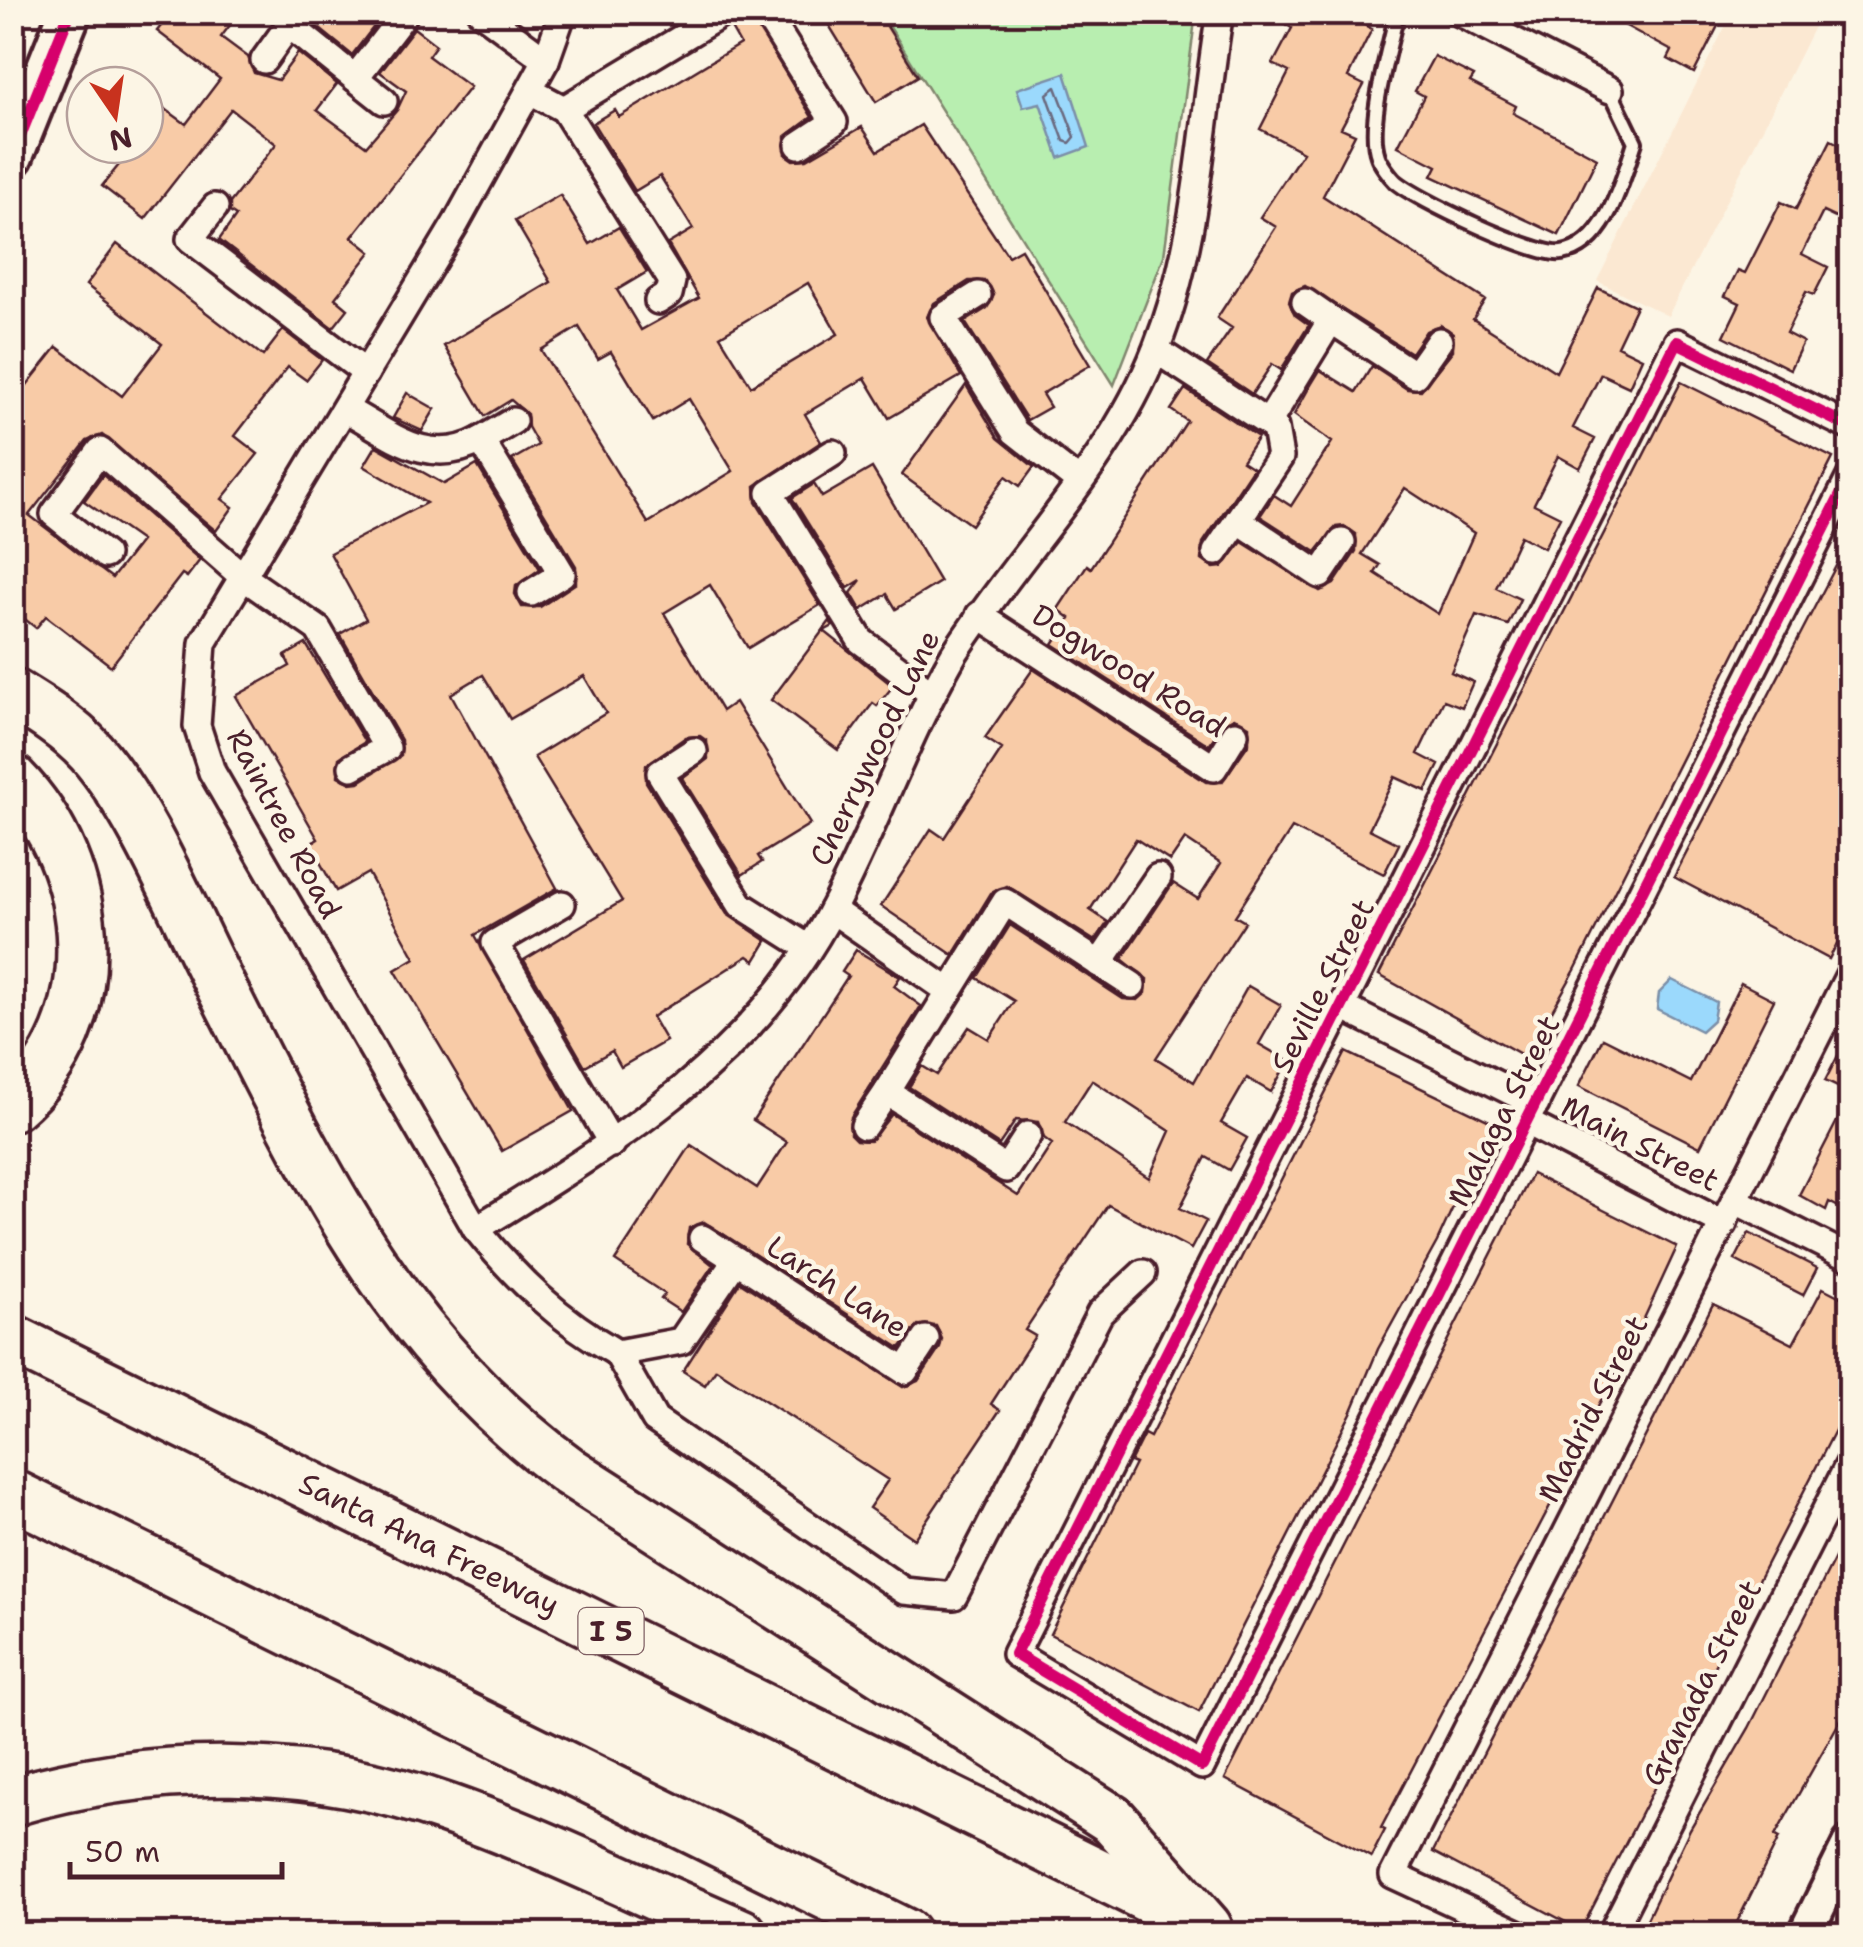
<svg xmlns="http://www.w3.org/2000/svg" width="1863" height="1947" font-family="'Shantell Sans',sans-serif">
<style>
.built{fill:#fbe8d2}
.green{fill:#b8eeb0;stroke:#81866e;stroke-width:2.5}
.water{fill:#9bd9fc;stroke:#7b8fa8;stroke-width:2.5}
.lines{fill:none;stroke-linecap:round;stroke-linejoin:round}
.shore{stroke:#6a697f;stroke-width:2.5}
.building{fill:#f8cba7;stroke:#4a1f2b;stroke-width:2.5;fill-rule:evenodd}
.service-casing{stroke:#4a1f2b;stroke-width:20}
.minor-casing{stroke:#4a1f2b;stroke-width:32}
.tertiary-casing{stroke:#4a1f2b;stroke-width:40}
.primary-casing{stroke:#4a1f2b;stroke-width:48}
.motorway-casing{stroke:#4a1f2b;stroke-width:55}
.service{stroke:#fcf5e5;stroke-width:12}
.minor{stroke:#fcf5e5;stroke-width:25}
.tertiary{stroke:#fcf5e5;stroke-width:32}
.primary{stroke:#fcf5e5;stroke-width:40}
.motorway{stroke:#fcf5e5;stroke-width:48}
.cycleway-casing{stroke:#fcf5e5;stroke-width:19}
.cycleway{stroke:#d6006c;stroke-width:12}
.labels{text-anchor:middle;stroke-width:9;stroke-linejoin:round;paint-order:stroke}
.shield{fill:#fcf5e5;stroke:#7f5f63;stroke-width:2.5}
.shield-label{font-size:28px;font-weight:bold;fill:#4a1f2b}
.street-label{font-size:30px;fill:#4a1f2b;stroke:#fcf5e5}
</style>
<rect width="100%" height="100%" fill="#fcf5e5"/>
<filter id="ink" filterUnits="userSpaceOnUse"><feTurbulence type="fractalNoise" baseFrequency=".01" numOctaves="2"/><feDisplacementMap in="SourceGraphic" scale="20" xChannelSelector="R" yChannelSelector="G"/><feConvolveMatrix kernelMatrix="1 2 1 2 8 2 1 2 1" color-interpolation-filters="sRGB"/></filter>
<g filter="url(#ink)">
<path class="built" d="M1732 13H1821L1668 316 1597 281Z"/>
<path class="green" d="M881 13H1196L1164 256 1114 385Z"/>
<g class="water">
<path d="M1065 73 1089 147 1059 158 1040 103 1023 107 1017 89Z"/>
<path d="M1672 980 1716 1002 1713 1020 1701 1031 1657 1009 1659 993Z"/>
</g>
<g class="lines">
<path class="shore" d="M1056 87 1075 137 1070 143 1064 141 1047 94Z"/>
</g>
<g class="building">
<path d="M172 12H240L221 37 248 57 254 73 278 80 298 53 337 84 317 110 366 146 397 110 406 91 380 72 414 28 436 45 428 56 470 87 352 237 371 252 335 298 348 309 333 328 219 240 236 216 230 212V203L276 144 231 109 145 219 102 186 135 145H145V132L164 108 186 124 220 79 157 31Z"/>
<path d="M299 12H385L352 55Z"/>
<path d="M741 12H749L812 117 785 137 786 155 793 160 807 159 862 127 878 151 921 125 1008 256 1021 249 1090 365 1042 394 1050 407 1027 420 965 322 987 308 994 295 986 281H969L934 303 927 317 961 376 889 418 865 378 805 414 821 442 755 486 756 502 820 605 748 648 710 585 664 613 722 711 735 702 810 824 758 856 762 862 742 875 682 778 708 759 707 741 700 736 686 737 646 765V782L727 914 767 941 755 961 748 956 652 1017 666 1041 621 1067 612 1051 585 1066 524 960 622 901 534 757 606 713 584 676 510 719 483 675 451 694 557 888 475 935 573 1111 502 1151 395 970 415 958 368 873 336 891 310 844 318 839 236 696 290 666 285 656 306 644 365 742 339 758 338 776 351 783 359 782 401 755V740L340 634 366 619 330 553 426 503 364 466 376 446 444 484 477 465 540 569 516 586 515 594 522 607H540L576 583V566L512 460 538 445 528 427 527 414 511 400 485 416 444 346 551 282 515 221 560 195 590 244 619 227 647 272 617 290 641 330 699 298 668 244 693 229 660 176 635 191 593 123 615 110 619 117 740 44 731 28ZM808 283 838 334 751 386 720 336ZM579 327 598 359 611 352 653 421 689 399 733 471 648 523 541 350Z"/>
<path d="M821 12H878L918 76 876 102Z"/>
<path d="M1262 12H1339L1372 29 1348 77 1364 85 1341 128 1355 134 1323 196 1485 300 1473 319 1556 372 1598 288 1636 306 1617 346 1642 358 1629 387 1601 374 1573 428 1595 439 1580 468 1558 456 1534 504 1560 517 1544 548 1520 536 1496 588 1520 599 1508 625 1476 615 1451 672 1473 682 1462 707 1444 700 1418 754 1439 765 1426 791 1395 777 1369 829 1399 844 1384 874 1292 828 1235 916 1245 922 1156 1058 1194 1082 1248 986 1281 1005 1259 1044 1288 1061 1271 1092 1247 1078 1221 1123 1247 1138 1229 1170 1206 1157 1180 1208 1206 1221 1191 1249 1108 1205 1025 1330 1035 1336 991 1404 1000 1410 914 1539 869 1508 888 1480 716 1369 705 1385 683 1371 740 1282 903 1387 918 1381 940 1348 942 1339 936 1326 918 1325 900 1348 704 1222 689 1228 687 1244 713 1265 681 1312 661 1299 665 1294 615 1261 691 1145 757 1188 787 1142 753 1120 848 976 842 972 856 950 900 977 894 986 921 1006 851 1117 850 1134 856 1140 870 1141 892 1114 1018 1196 1052 1144 1044 1138 1038 1122 1016 1120 999 1145 909 1087 922 1066 937 1075 969 1027 989 1039 1014 1001 977 978 1010 925 1123 999 1138 1000 1146 993 1147 979 1122 959 1173 883 1198 899 1221 863 1185 839 1170 861 1136 839 1090 910 1108 922 1095 941 1007 886 991 893 953 955 881 906 931 829 944 838 1002 749 985 738 1033 669 1206 782H1222L1249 743V726L1234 718 1222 725 1209 745 1053 644 1070 618 1058 609 1087 565 1091 568 1187 421 1171 410 1185 389 1258 437 1242 461 1253 468 1203 543 1202 560 1214 568 1222 567 1242 542 1320 591 1334 584 1356 551V534L1344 526 1336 527 1316 552 1260 516 1274 495 1291 506 1332 442 1294 415 1309 388 1320 370 1356 392 1372 366 1407 389 1421 390 1453 350V333L1440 325 1426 331 1411 353 1305 286 1292 292 1289 302 1295 315 1309 325 1281 370 1272 364 1252 394 1207 364 1232 328 1217 318 1276 227 1260 217 1303 152 1260 129 1289 72 1273 64 1292 28ZM1405 488 1474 533 1438 614 1375 573 1380 565 1362 554ZM1092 1080 1170 1131 1149 1178 1065 1122Z"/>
<path d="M1600 12H1725L1694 73 1668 59 1672 51Z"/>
<path d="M1434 56 1474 76 1470 82 1516 106 1513 113 1597 158 1559 235 1432 176 1437 166 1398 146 1424 96 1415 91Z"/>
<path d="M1831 140 1850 150V209L1844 222 1823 212 1802 254 1828 267 1814 295 1806 292 1786 333 1803 342 1790 369 1724 336 1740 303 1725 296 1738 270 1745 273 1781 202 1796 209Z"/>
<path d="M117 244 263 356 283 330 322 360 306 380 288 367 235 436 258 454 222 499 233 507 216 531 102 435 87 441 29 515 112 578 141 541 84 501 103 475 200 560 187 577 182 574 111 666 46 616 36 628 12 609V404L57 347 122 396 162 344 86 285Z"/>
<path d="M1681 382 1833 458 1575 970 1526 1057 1379 975Z"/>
<path d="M966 385 998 438 1034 467 1020 486 1006 476 971 525 902 475Z"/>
<path d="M407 393 435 409 422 431 393 418Z"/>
<path d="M872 468 940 582 896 609 887 594 861 610 851 593 861 580 848 588 792 498 814 484 822 497Z"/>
<path d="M1850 539V918L1829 959 1674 877Z"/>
<path d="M830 621 833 626 824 631 893 686 877 706 873 703 838 750 771 700Z"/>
<path d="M1741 983 1774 1000 1700 1147 1579 1086 1603 1038 1691 1082Z"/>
<path d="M1850 1032V1093L1825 1081Z"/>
<path d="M1346 1052 1492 1122 1437 1242 1378 1349 1352 1411 1199 1712 1050 1634 1135 1464 1130 1462 1144 1434 1150 1437Z"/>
<path d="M1850 1096V1213L1829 1202 1826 1210 1799 1195Z"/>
<path d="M1532 1174 1677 1247 1635 1338 1558 1479 1563 1481 1381 1828 1385 1830 1371 1857 1225 1779Z"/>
<path d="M1749 1233 1817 1268 1803 1295 1735 1260Z"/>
<path d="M1823 1288 1850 1302V1401L1682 1729 1688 1732 1672 1762 1668 1761 1581 1930 1433 1852 1713 1304 1793 1344Z"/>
<path d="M1850 1528V1703L1775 1836 1779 1838 1731 1934H1640L1690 1829 1749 1728Z"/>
</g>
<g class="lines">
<g class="service-casing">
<path id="service" d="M1397 12C1390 48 1366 123 1378 156 1380 163 1390 176 1395 181 1415 199 1537 257 1562 253 1607 246 1623 178 1635 142L1610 90"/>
</g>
<g class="minor-casing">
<g id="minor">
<path d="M481 12 546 60"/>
<path d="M563 12 546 60 456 223 203 643 197 726 212 772 476 1229C518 1281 559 1320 617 1353"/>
<path d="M765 12 834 122 799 145"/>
<path d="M1458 12 1610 90"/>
<path d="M264 60 289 25 355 78 406 12"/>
<path d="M355 78 384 101"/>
<path d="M530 91 564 109 672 281 669 294 658 301"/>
<path d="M564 109 725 12"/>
<path d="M215 207 190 239 366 373"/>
<path d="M978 295 943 317 1015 432 1078 481"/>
<path d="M1305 302 1331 320"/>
<path d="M1156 350 1275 428 1280 457 1238 520 1320 575 1342 542"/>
<path d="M345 409C391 434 428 469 481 440L562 574 531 593"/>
<path d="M1268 423 1331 320 1415 375 1439 341"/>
<path d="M1850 427 1677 342 1015 1654 1202 1766 1850 477"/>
<path d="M481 440 513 421"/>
<path d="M833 453 770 493 861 641 931 693"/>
<path d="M1216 552 1238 520"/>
<path d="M105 555 54 514 100 451 242 576 318 629 387 748 352 767"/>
<path d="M979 615 1214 768 1235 734"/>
<path d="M694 751 660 773 741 905 809 948"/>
<path d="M562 904 495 943 612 1144"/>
<path d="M832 910 946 989"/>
<path d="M1099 964 1158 877"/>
<path d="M1340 1006 1536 1104"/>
<path d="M1526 1122 1724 1224"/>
<path d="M864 1126 887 1092"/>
<path d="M1028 1135 1006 1169 887 1092 1005 902 1132 985"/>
<path d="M1736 1201 1850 1258"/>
<path d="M476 1229C614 1143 755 1059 833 908 876 825 907 736 954 654 1019 553 1112 462 1156 349 1199 242 1201 126 1220 12"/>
<path d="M702 1238 736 1260"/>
<path d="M617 1353 655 1420 904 1591 954 1596 1100 1313 1143 1273"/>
<path d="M617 1353 681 1341 736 1260 905 1371 926 1339"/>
<path d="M1520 1934 1393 1875 1850 973"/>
<path d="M1611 1934 1850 1462"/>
</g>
</g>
<g class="tertiary-casing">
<path id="tertiary" d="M1805 1934 1850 1843"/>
</g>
<g class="primary-casing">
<path id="primary" d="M12 156 70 12"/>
</g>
<g class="motorway-casing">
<g id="motorway">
<path d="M12 693C40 710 69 728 91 752 142 810 184 915 220 985 316 1174 393 1343 570 1472L1113 1820 1207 1927"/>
<path d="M12 779C99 867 110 1024 12 1106"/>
<path id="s1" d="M12 1339 1185 1916"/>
<path d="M12 1494 906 1934"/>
<path d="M12 1801C152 1760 309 1759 448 1809 548 1844 645 1893 742 1934"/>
</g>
</g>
<use href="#service" class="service"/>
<use href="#minor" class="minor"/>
<use href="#tertiary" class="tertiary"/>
<use href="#primary" class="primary"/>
<use href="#motorway" class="motorway"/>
<g class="cycleway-casing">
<g id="cycleway">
<path d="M12 156 70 12"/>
<path d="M1850 427 1677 342 1015 1654 1202 1766 1850 477"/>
</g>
</g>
<use href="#cycleway" class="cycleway"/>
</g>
</g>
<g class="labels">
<rect class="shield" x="578.5" y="1608" width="65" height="46" rx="8"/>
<g class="shield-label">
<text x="611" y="1641">I 5</text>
</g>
<g class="street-label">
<text transform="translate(1129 671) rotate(32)" y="10">Dogwood Road</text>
<text transform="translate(875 748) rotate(-64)" y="10">Cherrywood Lane</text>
<text transform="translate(284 824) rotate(62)" y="10">Raintree Road</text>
<text transform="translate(1323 986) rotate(-63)" y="10">Seville Street</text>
<text transform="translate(1504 1111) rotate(-63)" y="10">Malaga Street</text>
<text transform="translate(1640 1144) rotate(27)" y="10">Main Street</text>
<text transform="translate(837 1287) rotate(33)" y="10">Larch Lane</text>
<text transform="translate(1593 1409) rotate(-63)" y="10">Madrid Street</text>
<text dy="10" stroke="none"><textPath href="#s1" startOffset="465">Santa Ana Freeway</textPath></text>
<text transform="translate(1702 1683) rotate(-63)" y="10">Granada Street</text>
</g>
</g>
<rect width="1863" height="1947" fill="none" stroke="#fcf5e5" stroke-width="50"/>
<rect x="25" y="25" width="1813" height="1897" fill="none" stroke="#4a1f2b" stroke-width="4" filter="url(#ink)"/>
<g transform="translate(115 115) rotate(167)"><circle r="48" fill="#fcf5e5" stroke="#b59f9b" stroke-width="2.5"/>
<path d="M0-8L18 38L0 25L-18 38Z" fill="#c8321e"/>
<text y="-15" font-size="28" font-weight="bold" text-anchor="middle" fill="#4a1f2b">N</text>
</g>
<path d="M70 1862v15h212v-15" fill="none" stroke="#4a1f2b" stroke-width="5"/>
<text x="85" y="1862" font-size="30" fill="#4a1f2b" stroke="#fcf5e5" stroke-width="8" paint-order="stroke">50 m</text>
</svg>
